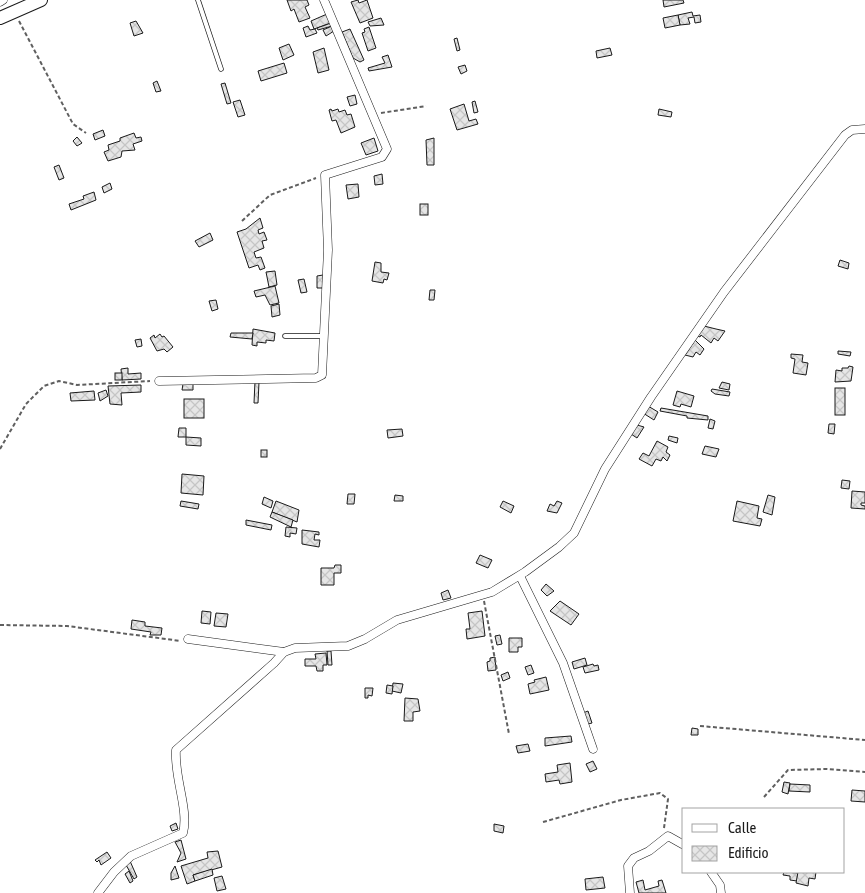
<svg xmlns="http://www.w3.org/2000/svg" width="865" height="893" font-family="'Asap Condensed',sans-serif">
<style>
.building{fill:url(#building-cross-hatch);stroke:#1a1a1a}
.lines{fill:none;stroke-linecap:round;stroke-linejoin:round}
.lane-casing{stroke:#1a1a1a;stroke-width:5.5}
.street-casing{stroke:#1a1a1a;stroke-width:9}
.primary-casing{stroke:#1a1a1a;stroke-width:14}
.path{stroke:#5f5f5f;stroke-width:2;stroke-dasharray:4 2.5;stroke-linecap:butt}
.lane{stroke:#fff;stroke-width:4}
.street{stroke:#fff;stroke-width:8}
.primary{stroke:#fff;stroke-width:12}
</style>
<defs>
<pattern id="building-cross-hatch" width="8" height="8" patternUnits="userSpaceOnUse" patternTransform="scale(1.25)"><rect width="8" height="8" fill="#e6e6e6"/><path d="M0 0l8 8M0 8l8-8" fill="none" stroke="#c5c5c5"/></pattern>
</defs>
<rect width="100%" height="100%" fill="#fff"/>
<g class="building">
<path d="M287 0H307L309 5 305 7 310 18 299 22 294 9 291 11Z"/>
<path d="M358 0 359 3 367 0 373 18 360 23 351 2Z"/>
<path d="M663 0H683L684 3 664 7Z"/>
<path d="M692 12 693 16 700 15 701 22 695 23 694 17 688 18 690 24 680 25 678 15Z"/>
<path d="M327 14 331 23 314 29 311 21Z"/>
<path d="M678 15 680 25 665 28 663 18Z"/>
<path d="M381 18 384 25 370 26 368 22Z"/>
<path d="M136 21 143 33 134 36 130 23Z"/>
<path d="M331 23 332 26 318 30 317 28Z"/>
<path d="M308 26 310 30 315 29 317 33 306 37 303 28Z"/>
<path d="M332 26 334 31 326 36 323 30Z"/>
<path d="M369 27 376 48 368 51 362 33 365 32 364 29Z"/>
<path d="M350 29 364 60 360 62 353 58 342 32Z"/>
<path d="M457 38 460 50 457 51 454 39Z"/>
<path d="M289 44 294 55 283 60 279 48Z"/>
<path d="M324 48 329 70 318 73 313 52Z"/>
<path d="M610 48 612 55 597 58 596 51Z"/>
<path d="M388 55 392 67 369 71 368 68 385 63 382 57Z"/>
<path d="M284 63 287 73 261 81 258 71Z"/>
<path d="M465 65 467 71 461 74 458 67Z"/>
<path d="M157 81 161 91 156 92 153 83Z"/>
<path d="M225 83 231 103 227 104 221 84Z"/>
<path d="M355 95 357 104 350 106 347 97Z"/>
<path d="M240 100 245 115 238 117 233 102Z"/>
<path d="M475 101 478 112 474 113 472 102Z"/>
<path d="M464 104 469 121 476 119 478 124 457 130 450 109Z"/>
<path d="M331 109 332 111 338 109 339 112 345 110 347 115 351 114 355 127 341 133 336 120 332 121 329 110Z"/>
<path d="M659 109 672 112 671 117 658 115Z"/>
<path d="M103 130 105 136 95 140 93 134Z"/>
<path d="M134 133 136 138 141 137 142 141 133 144 135 150 122 151 121 157 108 161 104 152 109 150 108 145 120 141V138Z"/>
<path d="M77 137 82 143 77 146 73 141Z"/>
<path d="M374 138 378 151 366 155 361 143Z"/>
<path d="M434 138V165H427L426 140Z"/>
<path d="M59 165 64 178 59 180 54 167Z"/>
<path d="M382 174 383 184 375 185 374 176Z"/>
<path d="M110 183 112 189 104 193 102 187Z"/>
<path d="M358 184 359 197 348 199 346 185Z"/>
<path d="M94 192 96 200 71 210 69 204 84 199 83 196Z"/>
<rect x="420" y="204" width="8" height="11"/>
<path d="M260 218 263 228 258 230 259 234 264 232 267 240 262 241 264 248 254 252 256 258 261 257 265 268 260 270 258 265 249 268 237 232 246 229Z"/>
<path d="M210 233 213 240 199 247 195 241Z"/>
<path d="M840 260 849 263 848 269 838 266Z"/>
<path d="M375 262 381 263V272L389 273 387 280 384 279 383 283 372 281Z"/>
<path d="M275 271 277 285 269 287 266 272Z"/>
<path d="M323 275V288H317V276Z"/>
<path d="M304 279 307 292 301 293 298 280Z"/>
<path d="M275 286 279 303 270 305 265 295 256 297 254 291Z"/>
<path d="M430 290H435L434 300H429Z"/>
<path d="M216 300 218 309 212 311 209 301Z"/>
<path d="M279 304 280 315 272 317 271 306Z"/>
<path d="M704 326 716 329 725 331 718 341 714 338 711 343 701 335 700 337 698 336Z"/>
<path d="M253 329 275 333 274 341 266 340V343L257 342V346L252 345Z"/>
<path d="M231 333H253L252 339 230 337Z"/>
<path d="M160 334 162 337 164 336 173 347 167 352 164 349 157 351 150 338 154 335 155 338Z"/>
<path d="M141 339 142 346 137 347 135 340Z"/>
<path d="M695 340 704 349 700 355 696 352 693 357 685 355Z"/>
<path d="M838 351 851 352 850 356 838 354Z"/>
<path d="M791 354 803 355 802 362 808 363 806 375 793 373 795 359 791 358Z"/>
<path d="M849 366 853 367 851 381 835 382 836 370 842 371V368H848Z"/>
<path d="M128 368V374L141 373V379L122 380 121 369Z"/>
<rect x="115" y="373" width="7" height="7"/>
<path d="M255 381 259 382 258 403H254Z"/>
<path d="M722 382 730 384 729 390 719 388Z"/>
<path d="M183 384H193V390H182Z"/>
<path d="M141 385V392L121 393 122 405 110 404 108 386Z"/>
<rect x="835" y="388" width="10" height="27"/>
<path d="M712 389 730 392 729 396 715 394 711 391Z"/>
<path d="M106 390 108 396 100 401 98 393Z"/>
<path d="M94 391 95 400 71 401 70 393Z"/>
<path d="M677 391 694 396 691 407 681 404 680 407 673 405Z"/>
<rect x="184" y="399" width="20" height="19"/>
<path d="M648 406 658 412 654 420 643 413Z"/>
<path d="M661 408 708 416V420L687 418V416L660 411Z"/>
<path d="M710 419 715 421 713 429 708 428Z"/>
<path d="M829 424H835L834 434 828 433Z"/>
<path d="M637 425 644 427 637 438 631 434Z"/>
<path d="M179 428H186V437H178Z"/>
<path d="M402 429 403 436 388 438 387 430Z"/>
<path d="M669 436 678 438 677 443 668 440Z"/>
<path d="M186 437 201 438V446L186 445Z"/>
<path d="M657 441 668 447 666 452 670 455 667 461 663 457 661 461 656 459 652 466 639 459 643 453 649 456Z"/>
<path d="M705 446 719 449 716 457 702 454Z"/>
<rect x="261" y="450" width="6" height="7"/>
<path d="M182 474 204 476 203 495 181 493Z"/>
<path d="M842 480 850 481 849 489 841 488Z"/>
<path d="M852 491 865 492V503H861V505L865 506V509L851 508Z"/>
<path d="M348 494H355L354 504H347Z"/>
<path d="M395 495 403 496V501H394Z"/>
<path d="M768 495 775 497 772 515 763 512Z"/>
<path d="M264 497 273 501 271 508 262 504Z"/>
<path d="M181 501 199 504 198 509 180 506Z"/>
<path d="M276 501 299 510 297 522 272 512Z"/>
<path d="M503 501 514 506 511 513 500 507Z"/>
<path d="M557 501 562 503 557 513 547 511 550 504 554 506Z"/>
<path d="M737 501 759 506 757 518 762 519 760 526 733 521Z"/>
<path d="M272 512 293 520 291 527 270 517Z"/>
<path d="M246 520 272 525 271 530 246 525Z"/>
<path d="M286 527 297 528 296 534 290 533V537L285 536Z"/>
<path d="M302 530 319 532V535L315 534 314 540H320L319 547 302 544Z"/>
<path d="M480 555 492 560 488 568 476 563Z"/>
<path d="M335 565H341V573H334V585H321V568H334Z"/>
<path d="M546 584 554 591 547 596 541 590Z"/>
<path d="M448 590 451 598 443 600 441 593Z"/>
<path d="M560 601 579 614 571 625 550 611Z"/>
<path d="M202 611 211 612 210 624 201 623Z"/>
<path d="M482 611 485 636 467 639 466 629H470L468 613Z"/>
<path d="M216 613 228 614 226 627 214 626Z"/>
<path d="M132 620 145 622V626L162 628 161 635H150L151 632 131 629Z"/>
<path d="M500 635 502 644 497 645 495 636Z"/>
<path d="M509 638H522V647H518V652H509Z"/>
<path d="M327 651H331L332 665H328Z"/>
<path d="M326 653 327 665H323V671H317L316 666H305V659H316L315 654Z"/>
<path d="M495 657 496 670 488 671 487 662 490 661V658Z"/>
<path d="M585 658 587 665 574 669 572 662Z"/>
<path d="M593 664 594 666 598 665 599 670 585 673 583 667Z"/>
<path d="M531 665 534 673 528 675 525 667Z"/>
<path d="M508 672 510 678 503 681 501 675Z"/>
<path d="M546 677 549 690 530 694 528 684 535 682 534 680Z"/>
<path d="M393 683 403 684 401 693 392 691Z"/>
<path d="M387 685 393 686 392 694 386 693Z"/>
<path d="M365 688H373L372 696 368 695V698H365Z"/>
<path d="M405 698 418 699 420 711 413 712V721H404Z"/>
<path d="M588 711 592 723 588 724 583 713Z"/>
<path d="M692 728 698 729V735H691Z"/>
<path d="M571 736 572 742 545 746V738Z"/>
<path d="M528 744 530 751 518 753 516 746Z"/>
<path d="M593 761 597 769 590 772 586 764Z"/>
<path d="M570 763 572 782 560 784 559 780 546 782 545 774 558 772 557 765Z"/>
<path d="M784 782 790 783 788 794 782 792Z"/>
<path d="M790 784 810 785V792L789 791Z"/>
<path d="M852 790 865 791V802L851 801Z"/>
<path d="M176 823 178 829 172 831 170 826Z"/>
<path d="M494 824 504 826 503 833 494 831Z"/>
<path d="M181 840 186 859 177 862 181 853 175 842Z"/>
<path d="M218 851 222 867 193 875 195 881 187 884 181 866 208 858 207 852Z"/>
<path d="M107 852 111 858 101 865 99 860 97 862 95 860Z"/>
<path d="M130 861 137 877 134 879 126 865Z"/>
<path d="M175 866 179 878 171 880V873Z"/>
<path d="M212 869 213 875 195 881 193 875Z"/>
<path d="M129 871 133 881 130 883 125 874Z"/>
<path d="M784 872 798 873 797 881 790 880V876L783 875Z"/>
<path d="M798 872H816L815 879 809 878 808 886 796 883Z"/>
<path d="M222 876 226 889 217 891 214 878Z"/>
<path d="M603 877 605 888 586 890 585 879Z"/>
<path d="M643 880 645 890 659 886 658 881 662 880 666 893H639L636 882Z"/>
</g>
<g class="lines">
<g class="lane-casing">
<g id="lane">
<path d="M198 0 221 69"/>
<path d="M285 336H324"/>
</g>
</g>
<g class="street-casing">
<g id="street">
<path d="M0 2 3 0"/>
<path d="M159 381 316 378 322 375 328 250 325 175 382 157 387 149 324 0"/>
<path d="M520 576 563 663 593 749"/>
<path d="M188 639 284 652"/>
<path d="M711 872 720 885 721 893"/>
<path d="M98 893 114 872 131 856 183 833C189 809 174 778 176 750L274 663 284 652 295 648 348 646 365 639 397 620 492 592 525 572 559 547 574 533 605 469 651 397 724 292 845 135 852 130 865 129"/>
<path d="M630 893 628 866 634 858 649 851 668 836 684 845"/>
</g>
</g>
<g class="primary-casing">
<path id="primary" d="M0 18 41 0"/>
</g>
<g class="path">
<path d="M19 21 73 124 86 133"/>
<path d="M381 113 426 106"/>
<path d="M242 221 270 195 316 178"/>
<path d="M0 449 26 404 44 386 59 381 77 385 150 381"/>
<path d="M484 601 509 734"/>
<path d="M0 625 67 626 181 641"/>
<path d="M700 726 865 740"/>
<path d="M764 797 788 770 826 769 865 772"/>
<path d="M543 822 621 800 660 793 668 799 664 828"/>
</g>
<use href="#lane" class="lane"/>
<use href="#street" class="street"/>
<use href="#primary" class="primary"/>
</g>
<rect x="682" y="808" width="162" height="65" fill="#ffffff" stroke="#a3a3a3"/>
<rect x="692" y="824" width="25" height="8" fill="#ffffff" stroke="#a3a3a3"/>
<text x="728" y="833" font-size="15" fill="#1a1a1a">Calle</text>
<rect x="692" y="846" width="25" height="15" fill="url(#building-cross-hatch)" stroke="#a3a3a3"/>
<text x="728" y="858" font-size="15" fill="#1a1a1a">Edificio</text>
</svg>
